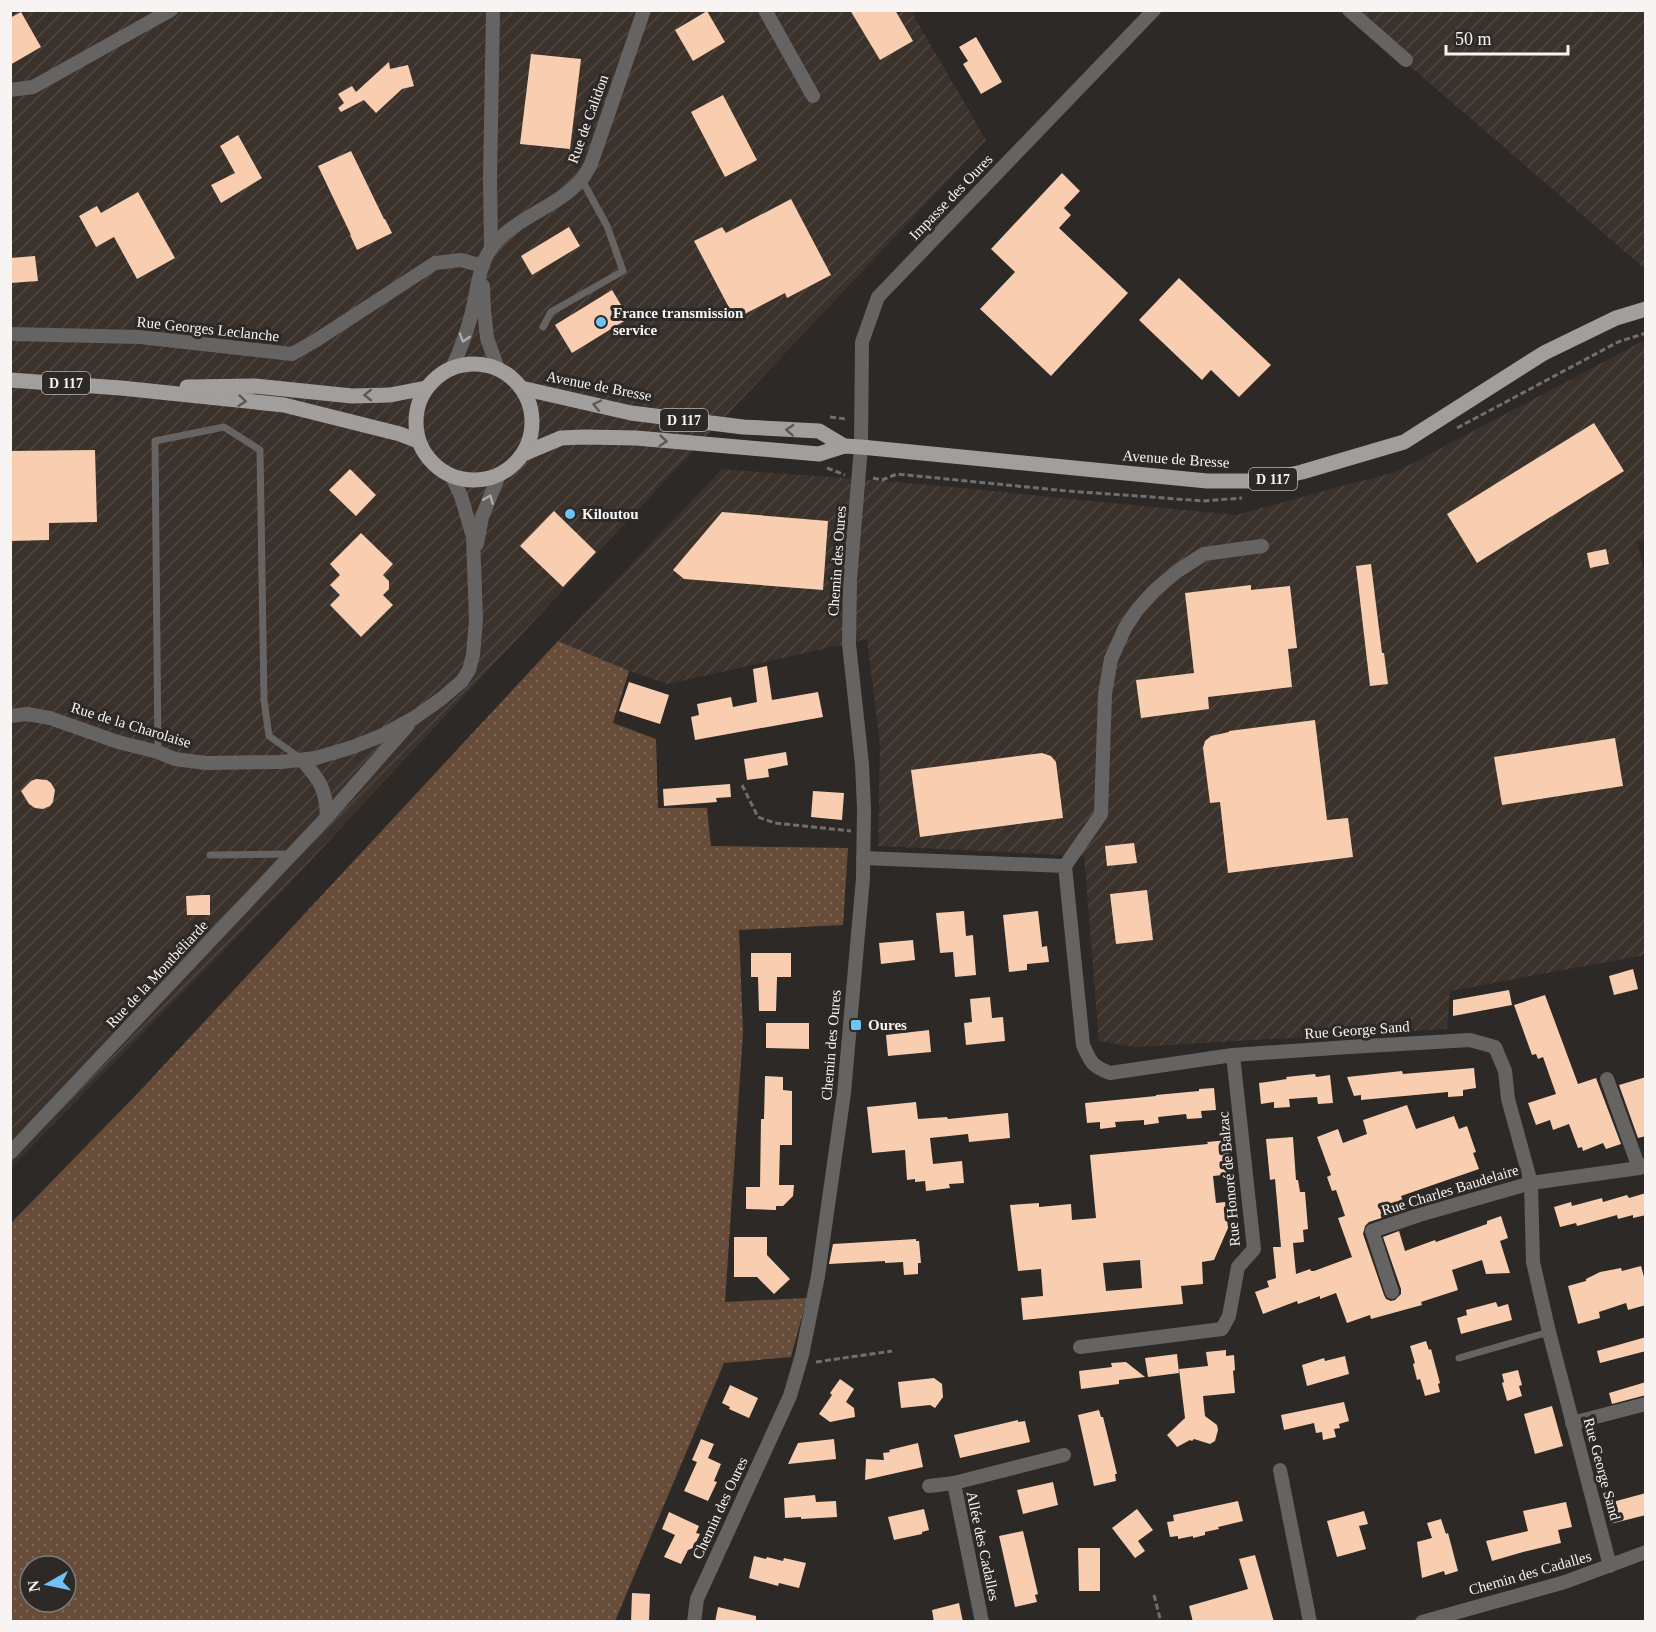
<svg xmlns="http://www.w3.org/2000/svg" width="1656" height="1632" font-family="Georgia,serif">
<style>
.industrial{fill:url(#industrial-furrows)}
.grass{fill:url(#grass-dots);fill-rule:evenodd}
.building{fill:#f9ceb0;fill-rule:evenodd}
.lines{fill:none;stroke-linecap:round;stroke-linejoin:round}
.path{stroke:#716e6c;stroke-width:3;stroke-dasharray:6 3;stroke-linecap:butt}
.lane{stroke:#666463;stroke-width:7}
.street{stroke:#666463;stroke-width:14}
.primary{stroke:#a19e9b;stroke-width:15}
.oneway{stroke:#aeacab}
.oneway2{stroke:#5b5855}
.poi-dot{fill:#70c2f4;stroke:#2c2926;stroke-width:2}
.labels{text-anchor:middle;stroke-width:6;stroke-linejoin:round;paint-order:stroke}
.shield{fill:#2c2926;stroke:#bab7b6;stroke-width:1.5}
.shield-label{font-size:14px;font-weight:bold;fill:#f7f4f3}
.street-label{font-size:15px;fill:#f7f4f3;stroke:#2c2926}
.poi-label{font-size:15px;font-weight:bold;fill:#f7f4f3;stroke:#2c2926;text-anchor:start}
</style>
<defs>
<pattern id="industrial-furrows" width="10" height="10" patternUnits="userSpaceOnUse" patternTransform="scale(1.5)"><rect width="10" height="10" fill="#3b322c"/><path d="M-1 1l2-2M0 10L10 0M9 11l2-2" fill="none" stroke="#4e4641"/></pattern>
<pattern id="grass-dots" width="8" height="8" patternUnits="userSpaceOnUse" patternTransform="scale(1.5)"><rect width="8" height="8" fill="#674d39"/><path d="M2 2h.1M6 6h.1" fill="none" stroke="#7e6756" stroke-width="1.8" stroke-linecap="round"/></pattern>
</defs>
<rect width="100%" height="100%" fill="#2c2926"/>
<g class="industrial">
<path d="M11 11H911L986 140 660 486 285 888 11 1168Z"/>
<path d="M1355 11H1645V269L1404 61Z"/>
<path d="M1645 340 1646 540 1637 542 1646 579 1645 955 1450 991 1447 1029 1134 1047 1099 1041 1084 856 878 846 880 744 867 639 668 684 629 671 558 641 722 469 910 483 1236 515 1398 471Z"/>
</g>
<path class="grass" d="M558 641 629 671 613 723 656 739 658 808H707L711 846 848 848 843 925 739 930 743 1033 725 1302 807 1298 791 1357 724 1363 615 1621H11L10 1224 139 1092ZM30 1566H66V1602H30Z"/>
<g class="building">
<path d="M850 10H895L913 41 880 60Z"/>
<path d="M707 11 725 42 693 61 675 30Z"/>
<path d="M21 12 41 47 10 65V18Z"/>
<path d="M976 37 1002 82 981 94 963 64 968 61 959 47Z"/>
<path d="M531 54 581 59 570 149 520 144Z"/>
<path d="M389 62 390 69 408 65 414 86 402 89 376 113 364 100 341 112 338 108 344 103 338 94 352 86 356 92Z"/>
<path d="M723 95 757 160 725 177 691 112Z"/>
<path d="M238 135 262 178 221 203 211 185 235 173 220 146Z"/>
<path d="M351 151 384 219H385L392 233 357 250 350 235H351L318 166Z"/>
<path d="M1062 173 1080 191 1064 208 1071 215 1059 228 1128 293 1051 376 980 309 1015 272 991 249Z"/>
<path d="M138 192 175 258 137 279 114 237 96 247 79 216 97 206 101 213Z"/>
<path d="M791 199 831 275 787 298 785 293 735 319 694 241 722 227 726 233Z"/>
<path d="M569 227 580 246 532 275 521 256Z"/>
<path d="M35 256 38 281 10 283V258Z"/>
<path d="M1179 278 1271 365 1239 397 1211 370 1202 380 1139 320Z"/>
<path d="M612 290 629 318 572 353 555 325Z"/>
<path d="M1594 423 1624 471 1477 563 1447 514Z"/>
<path d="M95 450 97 522 49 523V540L10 541V451Z"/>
<path d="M350 469 376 495 356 516 329 490Z"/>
<path d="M554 511 596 552 563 587 520 546Z"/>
<path d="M722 512 828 521 823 590 684 579 673 570Z"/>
<path d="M361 533 393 564 383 575 389 581V589L383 595 393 605 361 637 330 605 340 595 330 585 340 575 330 564Z"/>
<path d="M1606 549 1609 564 1590 568 1587 553Z"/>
<path d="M1371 564 1382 653H1384L1388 684 1370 686 1356 566Z"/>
<path d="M1251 585V590L1290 586 1297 648 1288 649 1292 687 1208 697 1209 709 1141 718 1136 680 1194 673 1185 593Z"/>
<path d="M767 666 772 700 818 692 823 717 695 740 691 717 699 715 697 704 731 697 733 707 757 702 753 669Z"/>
<path d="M629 682 669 695 660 724 619 711Z"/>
<path d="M1315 720 1327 820 1348 818 1353 857 1228 873 1220 802 1210 803 1203 748 1205 741 1211 736 1229 732V731Z"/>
<path d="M1615 738 1623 786 1502 805 1494 757Z"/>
<path d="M786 752 788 765 768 769 769 777 747 780 744 759Z"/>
<path d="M1042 753 1051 756 1056 762 1063 818 920 837 911 770Z"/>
<path d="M36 779 47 780 51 783 55 790 53 802 50 806 43 809 35 808 29 804 21 791 31 781Z"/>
<path d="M730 784 731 797 716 798 717 802 664 806 663 789Z"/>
<path d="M813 791 844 793 842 820 811 817Z"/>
<path d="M1134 843 1137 863 1107 866 1105 846Z"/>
<path d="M1147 890 1153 940 1116 944 1110 894Z"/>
<path d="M203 895H210V915H187L186 896Z"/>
<path d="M964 911 966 936 973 935 976 975 955 977 953 952 940 953 936 913Z"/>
<path d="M1038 911 1042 947 1047 946 1049 962 1027 964V970L1009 972 1003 915Z"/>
<path d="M913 940 915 960 881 964 879 943Z"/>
<path d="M751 953H791V977H777L776 1011H759L758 977H751Z"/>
<path d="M1633 969 1638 989 1614 995 1609 976Z"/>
<path d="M1509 990 1512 1005 1453 1016V1000Z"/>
<path d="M1545 995 1578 1084 1596 1078 1621 1144 1606 1149 1603 1143 1583 1151 1582 1147 1578 1148 1569 1124 1553 1130 1550 1120 1536 1125 1528 1103 1556 1094 1543 1057 1538 1059 1536 1054 1532 1055 1514 1005Z"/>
<path d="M990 997 992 1018 1003 1017 1005 1041 966 1045 964 1023 972 1022 970 999Z"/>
<path d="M766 1023H809V1049L766 1048Z"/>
<path d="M929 1030 931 1052 888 1056 886 1035Z"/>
<path d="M1474 1068 1476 1088 1463 1090V1096L1448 1097V1092L1361 1100V1095L1354 1096 1347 1077 1402 1071 1403 1074Z"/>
<path d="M1315 1074 1316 1077 1330 1075 1333 1103 1318 1104 1317 1097 1289 1099 1290 1107 1274 1108V1102L1261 1104 1259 1083 1287 1079 1286 1077Z"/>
<path d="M765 1076 783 1077V1090L792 1091V1145H780L779 1185H794L793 1196 783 1206H776V1210L746 1209V1187H760L761 1119H764Z"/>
<path d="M1646 1077V1136L1638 1138 1619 1085Z"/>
<path d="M1214 1088 1216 1110 1201 1111 1202 1118 1187 1119 1186 1114 1158 1117 1159 1123 1144 1125V1120L1115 1122 1116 1127 1100 1129V1122L1087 1123 1085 1103 1156 1096V1095L1199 1091V1089Z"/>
<path d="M916 1102 918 1119 947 1117 948 1119 1008 1113 1010 1138 969 1142 968 1134 930 1138 933 1164 962 1161 964 1183 949 1184 950 1188 926 1191 925 1181 915 1182V1179L907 1180 905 1150 872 1153 867 1107Z"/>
<path d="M1407 1105 1416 1129 1454 1116 1459 1129 1467 1126 1476 1152 1473 1153 1479 1169 1401 1196 1406 1210 1369 1222 1365 1226 1363 1234 1384 1295 1386 1299 1391 1301 1395 1300 1401 1294V1289L1383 1237 1399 1231 1405 1251 1435 1240 1436 1242 1487 1224V1221L1501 1216 1508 1238 1500 1241 1510 1273 1486 1274 1482 1260 1452 1270 1458 1290 1421 1302 1422 1305 1371 1319 1370 1315 1347 1323 1336 1293 1320 1299V1296L1298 1304 1297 1301 1263 1314 1255 1292 1269 1287 1267 1281 1276 1278 1273 1247H1281L1275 1179 1270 1180 1266 1139 1293 1137 1296 1180H1298L1300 1192H1305L1308 1229 1303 1230 1304 1242 1293 1243 1296 1274 1310 1269 1311 1271H1314L1352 1257 1338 1218 1345 1216 1336 1190 1332 1191 1327 1177 1331 1175 1317 1137 1338 1129 1343 1143 1367 1134 1363 1120Z"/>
<path d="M1229 1140 1232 1174 1213 1176 1216 1203 1225 1202 1228 1228 1214 1260 1202 1262 1203 1284 1181 1286 1183 1304 1023 1320 1021 1298 1043 1296 1041 1269 1018 1271 1010 1205 1039 1203V1207L1071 1204 1072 1220 1096 1218 1090 1155 1208 1144 1207 1142ZM1140 1260 1142 1288 1106 1291 1103 1263Z"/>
<path d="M1646 1193V1215L1633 1218V1215L1618 1219 1617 1215 1577 1226 1576 1223 1560 1227 1554 1207 1571 1202 1572 1206 1602 1198 1603 1202 1627 1195 1629 1198Z"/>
<path d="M734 1237H767V1255L790 1279 774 1294 757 1277H734Z"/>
<path d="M916 1239V1241H919L921 1263H918V1274L904 1275 903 1262 885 1263V1261L829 1264 833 1244Z"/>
<path d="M1641 1266 1646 1284V1305L1628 1310 1626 1303 1599 1312 1600 1318 1578 1324 1568 1286 1586 1281V1279L1600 1272 1621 1268 1622 1271Z"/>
<path d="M1496 1302 1498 1307 1508 1304 1512 1320 1461 1334 1457 1318 1467 1315 1466 1310Z"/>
<path d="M1646 1337V1351L1600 1363 1597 1351Z"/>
<path d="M1426 1341 1429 1350 1431 1349 1440 1383 1438 1384 1440 1392 1425 1396 1420 1379 1417 1380 1413 1364 1415 1363 1410 1346Z"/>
<path d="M1226 1350V1356L1234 1355 1235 1370 1233 1371 1235 1393 1203 1396 1205 1416 1217 1425 1218 1430 1215 1441 1210 1444 1194 1439 1192 1441 1190 1440 1177 1447 1167 1435 1185 1418 1179 1369 1208 1366 1206 1352Z"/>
<path d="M1177 1354 1179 1373 1148 1377 1145 1358Z"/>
<path d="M1345 1356 1349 1374 1307 1386 1302 1365 1324 1358 1325 1361Z"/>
<path d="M1126 1362 1145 1377 1119 1380V1384L1081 1389 1079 1371 1112 1367 1111 1363Z"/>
<path d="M1518 1370 1522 1385 1519 1386 1522 1396 1507 1401 1502 1383 1504 1382 1502 1374Z"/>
<path d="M934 1378 942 1384 943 1397 935 1408 930 1405 901 1408 898 1382Z"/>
<path d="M840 1379 854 1389 846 1402 854 1408 855 1417 830 1422 819 1414 832 1395 830 1393Z"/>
<path d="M1646 1382V1395L1612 1404 1609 1393Z"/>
<path d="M730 1385 758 1398 749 1418 729 1409 730 1407 722 1403Z"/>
<path d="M1344 1402 1349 1421 1339 1424 1340 1428 1334 1429 1336 1437 1323 1440 1322 1432 1316 1433 1314 1423 1284 1430 1281 1415Z"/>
<path d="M1552 1406 1563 1446 1535 1454 1524 1414Z"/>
<path d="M1099 1410 1101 1417H1103L1117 1474H1115L1116 1481 1094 1486 1078 1415Z"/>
<path d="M1018 1420V1422L1025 1421 1030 1442 960 1458 954 1435Z"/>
<path d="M701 1439 714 1444 708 1458 721 1464 714 1481 717 1482 708 1501 684 1491 697 1462 692 1460Z"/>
<path d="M834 1439 836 1459 788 1464 798 1443Z"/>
<path d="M918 1443 923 1467 865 1480 866 1459 884 1460 883 1453 890 1452 889 1450Z"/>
<path d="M1053 1482 1058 1505 1023 1514 1017 1490Z"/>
<path d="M1646 1493V1515L1610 1524 1605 1504Z"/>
<path d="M815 1495 816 1502 836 1501 837 1517 801 1519V1517L785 1518 784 1498Z"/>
<path d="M1238 1501 1243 1521 1218 1527 1219 1529 1205 1532V1535L1193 1538V1536L1178 1539V1536L1170 1537 1167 1522 1174 1521 1173 1515Z"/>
<path d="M1566 1502 1572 1527 1558 1530 1561 1543 1523 1552 1492 1561 1486 1541 1528 1531 1523 1511Z"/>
<path d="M924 1509 929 1530 922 1532V1534L894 1540 888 1517Z"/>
<path d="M1137 1509 1153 1530 1138 1541 1145 1551 1135 1558 1112 1528Z"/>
<path d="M1364 1511 1368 1524 1359 1526 1366 1549 1337 1557 1327 1521Z"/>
<path d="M669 1512 699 1526 696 1533 700 1534 693 1548 688 1550 681 1564 664 1557 675 1535 662 1529Z"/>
<path d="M1441 1519 1446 1534 1448 1533 1458 1571 1445 1575 1444 1571 1422 1578 1417 1542 1432 1538 1427 1523Z"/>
<path d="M1023 1531 1038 1594 1035 1595 1037 1602 1015 1607 999 1536Z"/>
<path d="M1078 1548H1100V1591H1079Z"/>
<path d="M1255 1555 1274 1622H1193L1189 1606 1248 1589 1239 1559Z"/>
<path d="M754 1556 766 1559 767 1557 783 1561 784 1558 806 1563 799 1588 779 1583 778 1586 749 1578Z"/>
<path d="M632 1593 650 1594 649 1622H631Z"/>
<path d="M959 1603 963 1622H934L932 1610Z"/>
<path d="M718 1607 756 1616V1622H715Z"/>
</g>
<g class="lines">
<g class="path">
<path d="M830 417 846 419"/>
<path d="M1457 428 1618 342 1646 333"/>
<path d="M827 468 845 475"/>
<path d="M873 478 882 480 897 474 1067 491 1152 497 1203 501 1242 498"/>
<path d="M742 785 758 817 775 823 851 831"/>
<path d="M816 1362 892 1351"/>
<path d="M1154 1595 1161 1622"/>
</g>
<g class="lane">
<path d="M543 327 551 312 623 271 607 226 582 180"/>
<path d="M158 752 155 441 224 427 260 450 264 700 269 736 300 758"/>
<path d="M210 855 290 854"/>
<path d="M1459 1358 1549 1332"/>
</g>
<g class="street">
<path d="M765 10 813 96"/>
<path d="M1349 10 1406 60"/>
<path d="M10 90 33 87 171 10"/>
<path d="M491 247 490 179 493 10"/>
<path d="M483 286 484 310 487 338 498 369"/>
<path d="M10 334 140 337 292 354 315 341 435 263 461 260 483 266"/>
<path d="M452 368C460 351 466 334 471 316 477 294 478 264 493 246 516 217 556 208 581 180 585 176 588 169 591 164L644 10"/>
<path d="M477 544 482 517 499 475"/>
<path d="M10 716 27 714 50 718 118 742 158 752 175 759 206 763 281 762 316 758 353 747 383 735 414 718 441 699 462 681 469 670 473 655 476 620 473 537 461 496 452 477"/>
<path d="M302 760C320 780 326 789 327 817L408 725"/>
<path d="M863 858 1065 866 1083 1045C1091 1063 1092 1066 1110 1073L1233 1055 1349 1047 1470 1040 1495 1047 1505 1071 1508 1099 1531 1183 1533 1262 1549 1332 1610 1566"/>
<path d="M1065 866 1101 814 1105 694 1111 659 1125 628 1137 610 1154 591 1176 572 1204 554 1262 546"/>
<path d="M1607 1079 1639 1168"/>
<path d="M10 1153 327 817"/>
<path d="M1392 1292 1372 1231 1419 1215 1531 1183 1639 1168 1646 1165"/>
<path d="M1080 1347 1222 1329 1229 1316 1238 1267 1254 1249 1233 1055"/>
<path d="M1572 1423 1646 1404"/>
<path d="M1280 1470 1310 1622"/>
<path d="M929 1486 954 1483"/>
<path d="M694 1622 697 1599 790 1396 802 1355 818 1276 844 1093 863 878 864 809 862 764 849 644 850 579 861 447 862 342 878 297 1154 10"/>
<path d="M982 1622 954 1483 1064 1455"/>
<path d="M1422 1622 1565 1582 1646 1552"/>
</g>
<g class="primary">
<circle cx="474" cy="422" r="58"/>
<path d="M10 380 121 388 284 405 400 434 418 441"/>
<path d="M187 387 255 386 352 396 390 395 426 388"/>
<path d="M521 388 631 413 743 427 819 431 844 446"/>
<path d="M523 454 561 438 584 437 636 438 819 454 844 446 861 447 1207 481H1262L1302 472 1404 442 1544 353 1616 318 1646 309"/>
</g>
</g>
<defs><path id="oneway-chevron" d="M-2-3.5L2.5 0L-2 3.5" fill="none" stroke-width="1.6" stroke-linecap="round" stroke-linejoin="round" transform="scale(1.5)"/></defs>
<g class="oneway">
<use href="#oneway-chevron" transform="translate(464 338) rotate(107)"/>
<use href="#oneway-chevron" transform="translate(489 499) rotate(-67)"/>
</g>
<g class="oneway2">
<use href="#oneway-chevron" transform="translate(368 395) rotate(179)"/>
<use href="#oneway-chevron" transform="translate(242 401) rotate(6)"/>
<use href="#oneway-chevron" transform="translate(597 405) rotate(-168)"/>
<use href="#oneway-chevron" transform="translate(790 430) rotate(-177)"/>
<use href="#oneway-chevron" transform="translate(663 441) rotate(5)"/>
</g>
<g class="poi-dot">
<circle cx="601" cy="322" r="6"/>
<circle cx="570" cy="514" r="6"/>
<rect x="850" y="1019" width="12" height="12" rx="3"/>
</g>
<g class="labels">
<g class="shield">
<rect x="42" y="372" width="48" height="22" rx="4.5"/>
<rect x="660" y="409" width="48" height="22" rx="4.5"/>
<rect x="1249" y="468" width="48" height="22" rx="4.5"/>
</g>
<g class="shield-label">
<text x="66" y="388">D 117</text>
<text x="684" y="425">D 117</text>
<text x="1273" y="484">D 117</text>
</g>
<g class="street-label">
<text transform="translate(588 119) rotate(-70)" y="5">Rue de Calidon</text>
<text transform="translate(951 197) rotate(-46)" y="5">Impasse des Oures</text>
<text transform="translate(208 329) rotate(6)" y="5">Rue Georges Leclanche</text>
<text transform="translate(599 386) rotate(11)" y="5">Avenue de Bresse</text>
<text transform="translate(1176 459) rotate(4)" y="5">Avenue de Bresse</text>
<text transform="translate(837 561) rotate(-86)" y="5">Chemin des Oures</text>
<text transform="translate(131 725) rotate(17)" y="5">Rue de la Charolaise</text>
<text transform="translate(157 974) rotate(-47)" y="5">Rue de la Montbéliarde</text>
<text transform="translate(1357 1030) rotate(-4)" y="5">Rue George Sand</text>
<text transform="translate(831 1045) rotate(-85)" y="5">Chemin des Oures</text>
<text transform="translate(1229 1179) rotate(-95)" y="5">Rue Honoré de Balzac</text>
<text transform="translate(1450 1190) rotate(-17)" y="5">Rue Charles Baudelaire</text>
<text transform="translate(1602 1469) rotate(75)" y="5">Rue George Sand</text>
<text transform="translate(720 1508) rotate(-65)" y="5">Chemin des Oures</text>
<text transform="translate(983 1546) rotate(78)" y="5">Allée des Cadalles</text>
<text transform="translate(1530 1573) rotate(-16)" y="5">Chemin des Cadalles</text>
</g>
<g class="poi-label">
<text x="613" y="318">France transmission<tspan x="613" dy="17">service</tspan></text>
<text x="582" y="519">Kiloutou</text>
<text x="868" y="1030">Oures</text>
</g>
</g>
<rect width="1656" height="1632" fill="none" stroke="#f7f4f3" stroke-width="24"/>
<g transform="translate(48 1584) rotate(261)"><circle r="28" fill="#2c2926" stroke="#7d7a78" stroke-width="1.5"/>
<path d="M0-4.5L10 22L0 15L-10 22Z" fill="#70c2f4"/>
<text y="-9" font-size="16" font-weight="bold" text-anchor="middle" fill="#f7f4f3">N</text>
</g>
<path d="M1446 45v9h122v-9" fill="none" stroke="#f7f4f3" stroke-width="3"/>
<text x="1455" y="45" font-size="18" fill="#f7f4f3" stroke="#2c2926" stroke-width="4.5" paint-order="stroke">50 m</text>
</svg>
